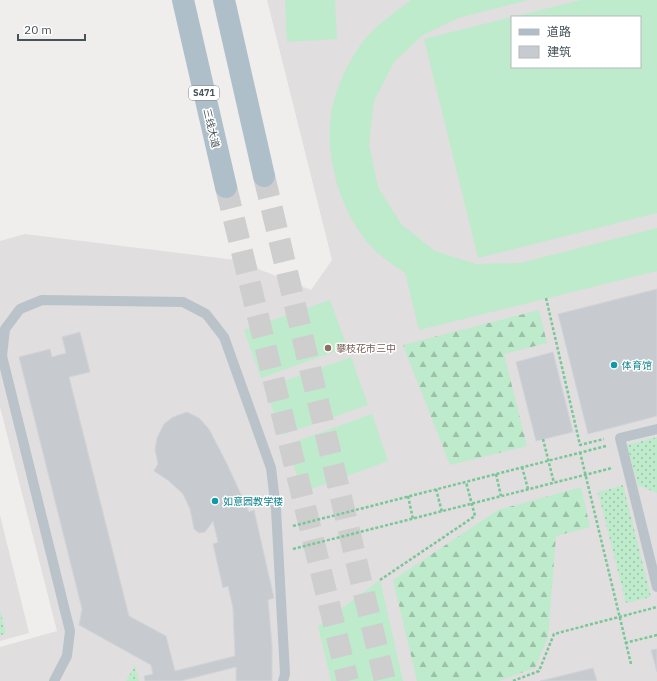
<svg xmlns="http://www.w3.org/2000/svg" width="657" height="681" font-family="'IBM Plex Sans','Noto Sans SC',sans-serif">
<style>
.education{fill:#e0dede;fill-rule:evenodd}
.grass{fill:url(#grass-dots)}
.forest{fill:url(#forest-firs)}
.pitch{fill:#beebcb}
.building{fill:#c7cbcf;stroke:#d1d4d8}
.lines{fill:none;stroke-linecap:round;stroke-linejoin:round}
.primary-tunnel{stroke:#cececf;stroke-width:22;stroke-dasharray:22 11;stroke-linecap:butt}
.path{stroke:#79c698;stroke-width:2.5;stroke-dasharray:3 2;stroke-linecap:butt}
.lane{stroke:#b9c3c9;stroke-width:10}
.primary{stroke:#aebfca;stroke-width:22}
.education-dot{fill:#8d6e63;stroke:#fff;stroke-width:1.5}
.culture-dot{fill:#0f9aa8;stroke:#fff;stroke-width:1.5}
.labels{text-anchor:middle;stroke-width:3;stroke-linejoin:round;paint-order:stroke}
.shield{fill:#fff;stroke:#7e868b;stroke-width:1}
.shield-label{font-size:9px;font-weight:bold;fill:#475259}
.street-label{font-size:10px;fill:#475259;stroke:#fff}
.education-label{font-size:10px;fill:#785e54;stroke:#fff;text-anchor:start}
.culture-label{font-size:10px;fill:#0d838f;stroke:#fff;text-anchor:start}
</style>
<defs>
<pattern id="grass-dots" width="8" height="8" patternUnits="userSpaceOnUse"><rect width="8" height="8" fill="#beebcb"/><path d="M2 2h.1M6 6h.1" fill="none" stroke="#9cc1a8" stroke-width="1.8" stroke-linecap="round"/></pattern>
<pattern id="forest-firs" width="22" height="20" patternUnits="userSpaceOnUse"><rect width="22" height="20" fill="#beebcb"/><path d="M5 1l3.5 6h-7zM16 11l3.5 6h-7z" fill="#9cc1a8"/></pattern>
</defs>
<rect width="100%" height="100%" fill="#f0eded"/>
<g class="education">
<path d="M267 0H657V681H0V647L57 631 0 407V241L25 234 236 260 311 290 332 260ZM512 17H640V67H512Z"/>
<path d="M0 515 29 633 0 641Z"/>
</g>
<g class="grass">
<path d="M657 437V493L638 485 627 445Z"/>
<path d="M623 485 651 597 626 603 598 492Z"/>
<path d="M0 610 6 634 0 635Z"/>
<path d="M135 666 139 681H126Z"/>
</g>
<g class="forest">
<path d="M539 310 547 343 504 354 527 446 450 465 403 345Z"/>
<path d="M581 487 590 527 556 536 548 637 535 668 499 681H417L393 580 498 510Z"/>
</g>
<g class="pitch">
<path d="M285 0H335L337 39 287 42Z"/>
<path d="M411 0H529L458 18 423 35 394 62 374 101 369 144 378 187 401 224 435 251 476 264 520 263 657 228V271L419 330 405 273C390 263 375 253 364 238 337 202 324 151 332 108 337 85 348 63 361 44 375 26 393 13 411 0Z"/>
<path d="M581 0H657V213L478 258 424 39 512 17V67H640V17H512Z"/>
<path d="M330 300 347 347 261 378 244 330Z"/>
<path d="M351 357 368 405 282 435 265 388Z"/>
<path d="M372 414 388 461 303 492 286 445Z"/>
<path d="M380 580 403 681H331L318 626Z"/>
</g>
<g class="building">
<path d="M657 289V416L588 434 558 314Z"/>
<path d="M80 332 90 372 69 377 129 616 166 636 175 671 235 656 233 608 228 586 223 588 213 544 218 542 213 521 205 532 199 533 194 529 190 509 183 494 169 481 154 471 158 464 155 450 157 438 164 424 173 417 187 412 199 418 209 429 228 466 249 512 254 510 274 598 268 600 272 645V681H236V667L181 681H145L144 676 153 674 151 665 79 625 82 609 19 357 50 349 52 357 66 353 62 337Z"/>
<path d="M553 352 573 432 536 441 516 362Z"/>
<path d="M657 649V672L651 650Z"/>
<path d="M593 668 597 681H540Z"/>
</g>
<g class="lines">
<g class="primary-tunnel">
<path d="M264 176 385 681"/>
<path d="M226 187 348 681"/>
</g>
<g class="path">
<path d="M546 298 580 445 604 439"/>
<path d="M543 439 554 483"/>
<path d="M580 452 631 664"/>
<path d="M522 467 528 489"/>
<path d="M496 474 501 496"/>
<path d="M436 489 442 512"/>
<path d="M408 496 413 519"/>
<path d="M293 526 606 446"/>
<path d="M293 549 612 468"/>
<path d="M380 580 475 516 466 482"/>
<path d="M625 643 657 635"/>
<path d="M513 681 539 671 554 634 657 607"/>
</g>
<g class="lane">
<path d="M657 429 620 438 657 587"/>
<path d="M54 681 67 656 70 631 2 356 5 329 20 309 42 300 183 302 206 314 224 337 271 468 276 509 285 674 283 681"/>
</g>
<g class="primary">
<path d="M183 0 226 187"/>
<path d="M224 0 264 176"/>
</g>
</g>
<circle class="education-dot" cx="328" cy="348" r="4"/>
<g class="culture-dot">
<circle cx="614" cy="365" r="4"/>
<circle cx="215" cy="501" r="4"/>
</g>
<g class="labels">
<rect class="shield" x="189" y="86" width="30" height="14" rx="3"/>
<g class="shield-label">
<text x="204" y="96">S471</text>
</g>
<g class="street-label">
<text transform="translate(212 128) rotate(77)" y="4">三线大道</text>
</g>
<g class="education-label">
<text x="336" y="352">攀枝花市三中</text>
</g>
<g class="culture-label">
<text x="622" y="369">体育馆</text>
<text x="223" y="505">如意园教学楼</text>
</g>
</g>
<rect x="511" y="16" width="130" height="52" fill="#ffffff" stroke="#b5babd"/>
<rect x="519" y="29" width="20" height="6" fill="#aebfca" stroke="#b5babd"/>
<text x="547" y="36" font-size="12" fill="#475259">道路</text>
<rect x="519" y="46" width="20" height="12" fill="#c7cbcf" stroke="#b5babd"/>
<text x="547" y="56" font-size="12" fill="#475259">建筑</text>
<path d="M18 34v6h67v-6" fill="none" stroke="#475259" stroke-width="2"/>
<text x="24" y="34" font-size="12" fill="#475259" stroke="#ffffff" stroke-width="3" paint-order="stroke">20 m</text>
</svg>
